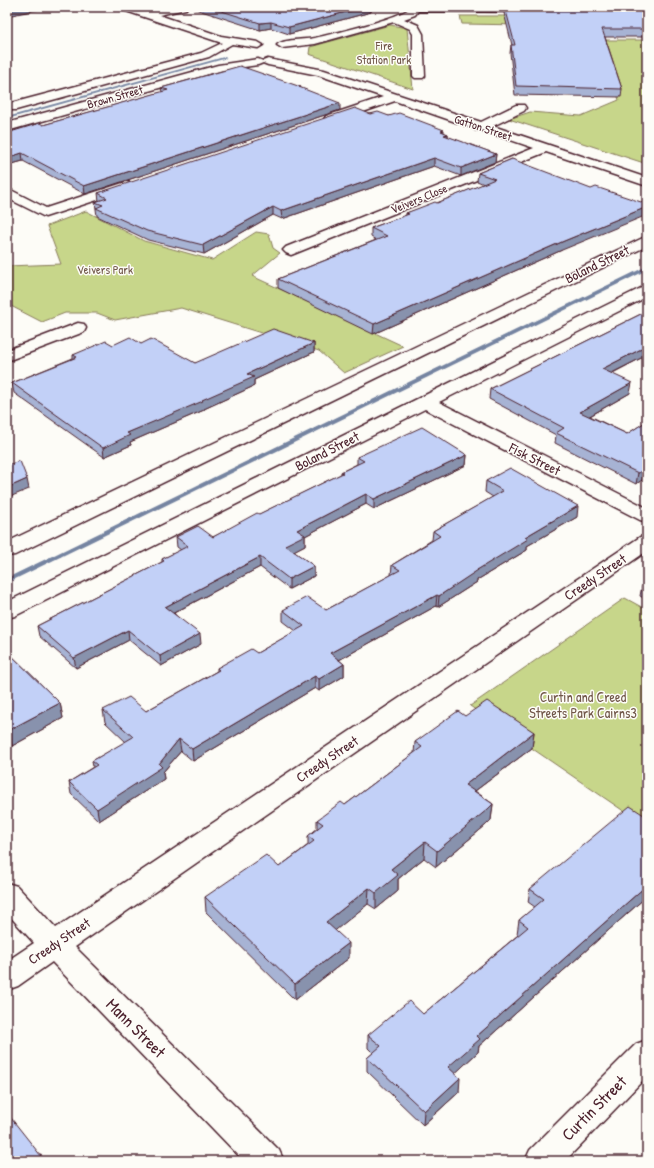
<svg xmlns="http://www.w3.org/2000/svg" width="654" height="1168" font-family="'Patrick Hand',sans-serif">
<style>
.green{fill:#c7d68a;stroke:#887a5a}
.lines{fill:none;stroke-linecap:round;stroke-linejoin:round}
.stream{fill:#7584a1;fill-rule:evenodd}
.minor-casing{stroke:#4a1f2b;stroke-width:3}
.minor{fill:#fdfcf7;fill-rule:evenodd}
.wall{fill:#a7b3d4;stroke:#4a1f2b}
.shaded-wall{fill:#8892ad;stroke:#4a1f2b}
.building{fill:#c2d0f7;stroke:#4a1f2b}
.labels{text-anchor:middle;stroke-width:3;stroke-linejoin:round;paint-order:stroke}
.far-park-label{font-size:12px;fill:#705648;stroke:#fdfcf7}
.far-street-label{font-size:12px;fill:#4a1f2b;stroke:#fdfcf7}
.street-label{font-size:14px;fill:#4a1f2b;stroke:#fdfcf7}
.park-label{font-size:14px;fill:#705648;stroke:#fdfcf7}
.near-street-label{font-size:17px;fill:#4a1f2b;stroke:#fdfcf7}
</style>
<rect width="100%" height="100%" fill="#fdfcf7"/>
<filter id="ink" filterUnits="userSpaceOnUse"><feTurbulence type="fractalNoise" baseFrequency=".025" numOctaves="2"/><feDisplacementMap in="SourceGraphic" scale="8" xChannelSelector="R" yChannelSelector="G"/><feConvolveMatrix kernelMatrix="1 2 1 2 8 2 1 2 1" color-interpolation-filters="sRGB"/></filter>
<g filter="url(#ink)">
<g class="green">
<path d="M460 16H522L524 25 462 24Z"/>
<path d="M390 25 407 28 413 89 309 54 310 47Z"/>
<path d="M599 40H647V164L509 119 530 112 581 116 619 100Z"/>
<path d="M86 211 144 241 212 260 256 232 269 234 273 248 280 253 252 276 403 346 344 373 319 351 181 308 115 320 97 313H65L42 322 7 304V266L61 264 47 226Z"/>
<path d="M625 598 647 610V827L470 706Z"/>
</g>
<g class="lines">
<g class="stream">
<path d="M224 57 227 58 7 119V117Z"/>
<path d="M647 266V270L7 583V578Z"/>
</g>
<g class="minor-casing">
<g id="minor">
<path d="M119 7H134L148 12 169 7H187L186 9 159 15 221 36 258 42 263 45 258 48 232 44 209 57 16 110H8V104L201 53 222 43 120 9Z"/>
<path d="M411 7H538L539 9 534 12 418 11 415 15 404 19 418 25 423 34 425 76 423 78H415L413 76V34L410 29 394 22 315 44 282 48 277 45C282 39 306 40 315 38 332 34 402 18 411 7Z"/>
<path d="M258 59 263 61 268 59 324 70 481 122 516 105H524L526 108 524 111 493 126 647 178V186L546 152 291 255 286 253 283 250 286 247 534 148 481 130H475L473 128 395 101 334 122H326L324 119 326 116 383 97 318 75 268 65 263 63 258 65 223 70 7 131V123L218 65Z"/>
<path d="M126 182 131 183 133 186 131 189 45 217 7 198V188L46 208Z"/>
<path d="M647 236V246L15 555 7 556V542Z"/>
<path d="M647 286V297L439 402 647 508V522L640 520 425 409 15 616 7 618V602L641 288Z"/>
<path d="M78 323 84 324 86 328 84 332 7 361V350Z"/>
<path d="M647 535V551L75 947 279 1150 284 1161H244L52 962 18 986 7 990V961L34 943 7 913V883L17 886 56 928 640 537Z"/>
<path d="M647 1040V1076L565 1161H525L530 1150 636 1044Z"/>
</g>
</g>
<use href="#minor" class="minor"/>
</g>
<g class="wall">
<path d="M189 7H371V12L289 34 271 28 260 30Z"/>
<path d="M504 7H588L647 8V37H605L622 89 621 97 515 95 510 53 511 45H512L504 13Z"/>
<path d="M161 88H301L340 110 85 194 23 161 8 165H7V133L43 125 162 92Z"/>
<path d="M370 114 389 116 448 134V137L496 154 495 162 461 176 434 166 282 219 273 215 204 254 148 240 97 216 95 202 99 201 98 193Z"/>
<path d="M512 159 562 250 373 334 278 288V279L376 240 371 237V228L406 215V213L437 203 484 184 477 181 478 173Z"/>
<path d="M647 311V355L611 374 630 393 590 416 627 434 647 421V477L636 484 555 443 556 435 489 399 490 389Z"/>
<path d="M314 343V352L254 380V386L204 409V410L130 442 131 445 104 457 14 393 12 383 73 358V355L113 345 141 344 195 363Z"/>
<path d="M467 455 466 465 374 509 366 504 305 536V545L293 551 314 566V576L289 589 260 567 174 613 201 644 161 666 129 640 76 668 39 636 37 626 162 562V559L181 550 177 547 176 537H213L341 474V472L357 464V457Z"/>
<path d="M486 481 577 517 527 546V550L477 580V582L438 607 436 606 339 660 344 664V676L319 691 315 688 193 761 181 751 163 772 164 779 99 821 71 794 69 782 93 767 92 761 126 742 105 722 103 710 146 711 217 671V668L257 653 296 631 283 621V610H326L391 575 392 565 432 540 433 531 493 497 485 492Z"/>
<path d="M647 582V600L640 596 642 586Z"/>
<path d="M7 651 60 703 63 718 12 746 7 741Z"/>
<path d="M465 716 534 732 532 748 475 791 493 804 491 820 486 825 436 867 424 858 398 879V891L376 909 368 904 335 930 349 958 295 1000 206 912 205 897 279 867 308 845V836L317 829V820L345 805 414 753 415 742Z"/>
<path d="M647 817V896L479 1046 478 1052 455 1073 459 1092 423 1125 367 1071V1058L373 1053 368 1048V1035L423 1014 518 935 517 934 519 920 535 907 528 902 530 889Z"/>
</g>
<g class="shaded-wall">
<path d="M7 7H44L41 8V9L7 16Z"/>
<path d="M365 7H371V12L289 34V27Z"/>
<path d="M271 22V28L260 30V23Z"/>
<path d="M340 103V110L85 194 84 186Z"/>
<path d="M444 130V135L448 134V141L441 131Z"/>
<path d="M22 153 23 161 8 165 7 158Z"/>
<path d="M496 154 495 162 461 176V168Z"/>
<path d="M434 158V166L282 219 281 211Z"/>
<path d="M273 207V215L204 254 203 245Z"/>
<path d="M647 207V215L562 250 373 334 374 324 564 241Z"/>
<path d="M314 343V352L254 380V386L204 409V410L130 442 131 445 104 457 103 448 127 433 202 400 247 374Z"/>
<path d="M647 346V355L600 379 602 369Z"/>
<path d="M632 383 630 393 579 422 580 412Z"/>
<path d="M467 455 466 465 374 509V499Z"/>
<path d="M647 468V477L636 484 638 473Z"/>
<path d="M27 479 29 489 7 498V488Z"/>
<path d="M366 494V504L305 536V545L286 555 285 545 297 530Z"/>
<path d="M578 506 577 517 527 546V550L477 580V582L438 607 439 596 477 570 525 537Z"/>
<path d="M260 557V567L166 617 165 607Z"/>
<path d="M314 566V576L289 589V579Z"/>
<path d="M437 595 436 606 330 665V653Z"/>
<path d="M128 630 129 640 76 668 74 658Z"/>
<path d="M200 634 201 644 161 666 160 656Z"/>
<path d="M344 664V676L319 691V679Z"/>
<path d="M315 676V688L193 761 192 749Z"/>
<path d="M60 703 63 718 12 746 9 730Z"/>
<path d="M534 732 532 748 463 800 465 785Z"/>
<path d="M179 739 181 751 163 772 164 779 99 821 97 809 159 764Z"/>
<path d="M493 804 491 820 486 825 436 867 437 851Z"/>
<path d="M425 842 424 858 398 879V891L376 909V893L391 869Z"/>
<path d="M647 885V896L479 1046 478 1052 447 1081 448 1067 477 1036Z"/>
<path d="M369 888 368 904 326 938V922Z"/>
<path d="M349 943V958L295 1000V984Z"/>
<path d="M460 1078 459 1092 423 1125 424 1111Z"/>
</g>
<g class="building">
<path d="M209 7H365L289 27 271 22 260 23Z"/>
<path d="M505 7H587L647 8V29H602L622 89 516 86 511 45H515Z"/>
<path d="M240 66 301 87H299L340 103 84 186 22 153 7 158V133L40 123 43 125 168 90 161 88Z"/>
<path d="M355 108 370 114 378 112 389 116 399 113 444 130 441 131 448 134 444 135 496 154 461 168 434 158 281 211 273 207 203 245 147 231 96 208 103 205 95 202 107 198 98 193Z"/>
<path d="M512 159 591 189 596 187 647 204V207L564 241 374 324 278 279 387 236 371 228 409 214 406 213 435 202 437 203 495 179 478 173Z"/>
<path d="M647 311V346L602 369 632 383 580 412 627 434 647 421V468L638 473 556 433 564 428 490 389Z"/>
<path d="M273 329 314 343 247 374 254 377 202 400 203 401 127 433 130 435 103 448 12 383 77 357 73 355 106 341 113 345 130 337 141 344 151 339 195 363Z"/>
<path d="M422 427 467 455 374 499 366 494 297 530 305 535 285 545 314 566 289 579 260 557 165 607 200 634 160 656 128 630 74 658 37 626 164 561 162 559 188 546 176 537 198 526 213 537 257 513 259 514 343 473 341 472 364 461 357 457Z"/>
<path d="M20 461 27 479 7 488V465Z"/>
<path d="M510 468 578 506 525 537 528 539 477 570H478L439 596 437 595 330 653 344 664 319 679 315 676 192 749 179 739 159 764 162 767 97 809 69 782 97 765 92 761 133 737 103 710 129 697 146 711 219 670 217 668 251 649 257 653 304 626 283 610 307 597 326 610 400 570 392 565 440 536 433 531 503 491 486 481Z"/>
<path d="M647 582V589L642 586Z"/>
<path d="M7 651 60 703 9 730 7 728Z"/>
<path d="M487 701 534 732 465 785 493 804 488 809 437 851 425 842 391 869 398 875 376 893 369 888 326 922 349 943 295 984 205 897 266 855 279 867 314 841 308 836 323 824 317 820 341 802 345 805 422 747 415 742 458 711 465 716Z"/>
<path d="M630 806 647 817V885L477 1036 480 1039 448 1067 460 1078 424 1111 367 1058 381 1046 368 1035 409 1001 423 1014 528 927 519 920 544 899 530 889Z"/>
<path d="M7 1113 45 1161H7Z"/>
</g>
</g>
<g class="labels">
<g class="far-park-label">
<text x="384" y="50">Fire<tspan x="384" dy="14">Station Park</tspan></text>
<text x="105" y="274">Veivers Park</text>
</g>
<g class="far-street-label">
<text transform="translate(115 97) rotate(-16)" y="4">Brown Street</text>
<text transform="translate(483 128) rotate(18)" y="4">Gatton Street</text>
<text transform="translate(419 199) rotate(-22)" y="4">Veivers Close</text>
</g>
<g class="street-label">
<text transform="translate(597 264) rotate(-26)" y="5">Boland Street</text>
<text transform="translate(327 451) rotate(-27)" y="5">Boland Street</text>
<text transform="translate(535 459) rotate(27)" y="5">Fisk Street</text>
<text transform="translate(595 577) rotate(-34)" y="5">Creedy Street</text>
<text transform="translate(327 759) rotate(-34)" y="5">Creedy Street</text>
<text transform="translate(59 941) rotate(-34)" y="5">Creedy Street</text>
</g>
<g class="park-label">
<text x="583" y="702">Curtin and Creed<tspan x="583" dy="16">Streets Park Cairns3</tspan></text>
</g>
<g class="near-street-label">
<text transform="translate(136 1028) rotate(45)" y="6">Mann Street</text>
<text transform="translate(594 1108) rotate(-45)" y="6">Curtin Street</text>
</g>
</g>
<rect width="654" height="1168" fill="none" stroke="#fdfcf7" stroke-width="24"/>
<rect x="12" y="12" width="630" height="1144" fill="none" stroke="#4a1f2b" stroke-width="1.5" filter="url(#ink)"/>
</svg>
